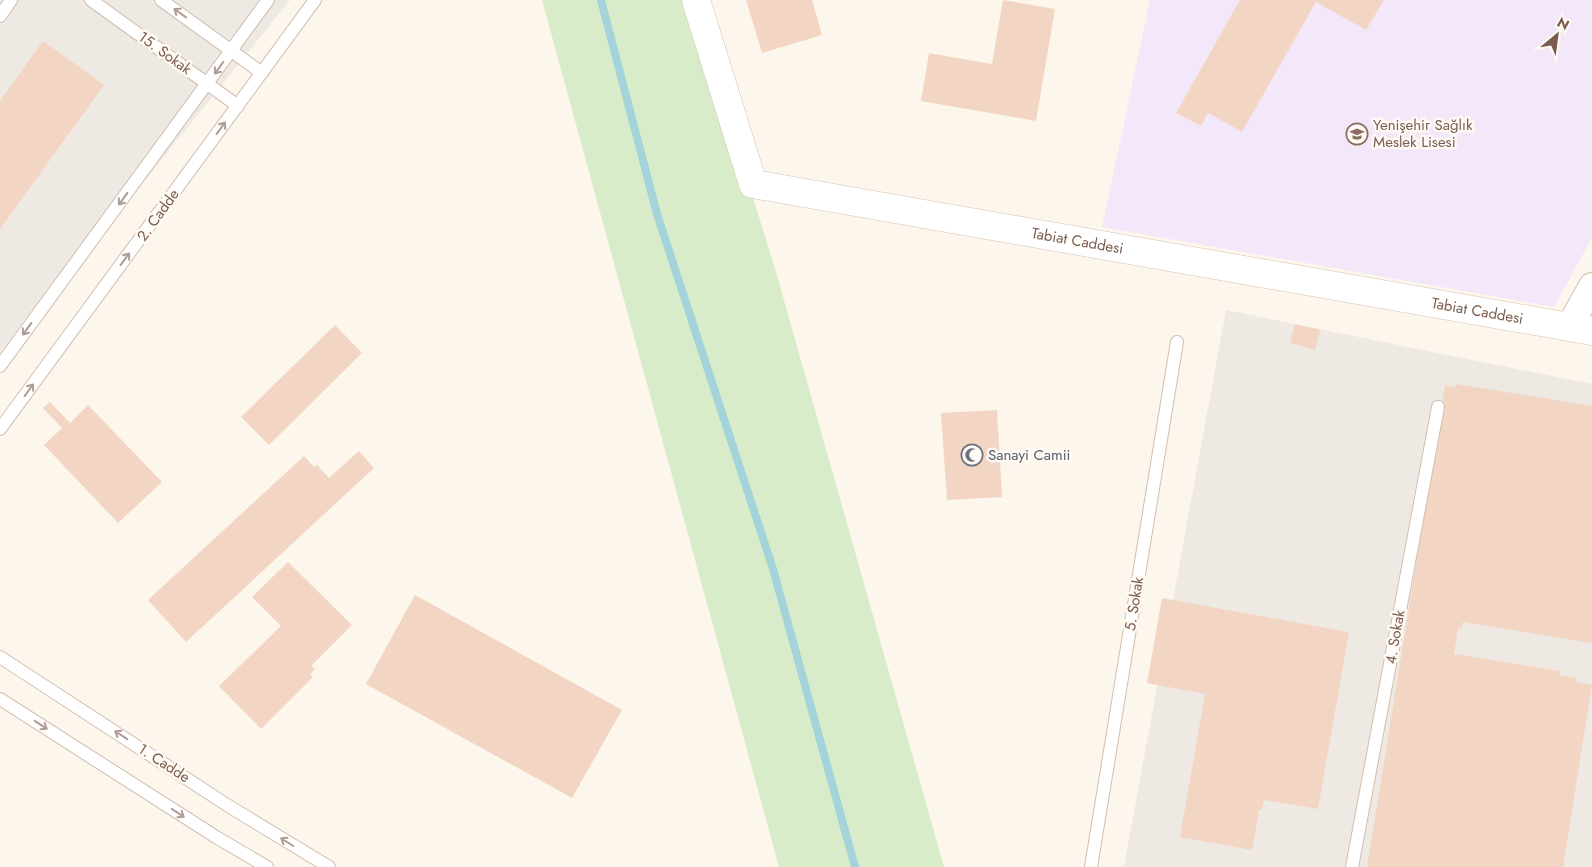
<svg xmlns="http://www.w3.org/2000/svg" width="1592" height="867" font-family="Jost,sans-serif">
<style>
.industrial{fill:#efe9e4}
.education{fill:#f3e8fa}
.green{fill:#d8ecc9}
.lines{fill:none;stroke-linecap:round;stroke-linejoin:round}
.stream{stroke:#a5d3da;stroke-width:8}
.building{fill:#f3d5c3}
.lane-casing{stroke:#d1beb0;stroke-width:14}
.street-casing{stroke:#d1beb0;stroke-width:28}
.secondary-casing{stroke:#d6c0b0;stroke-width:29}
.lane{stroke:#fff;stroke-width:12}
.street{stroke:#fff;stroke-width:26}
.secondary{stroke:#fff;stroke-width:28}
.oneway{stroke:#af9d94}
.labels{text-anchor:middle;stroke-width:5;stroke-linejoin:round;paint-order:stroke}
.street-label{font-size:15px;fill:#7a5c4d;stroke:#fffaf3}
.education-label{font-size:15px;fill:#785e54;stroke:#fffaf3;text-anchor:start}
.worship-label{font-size:15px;fill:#5b616d;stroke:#fffaf3;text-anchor:start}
</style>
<rect width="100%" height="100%" fill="#fdf6ec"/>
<g class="industrial">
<path d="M0 0H290L0 361Z"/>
<path d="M1226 310 1592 384V867H1124Z"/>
</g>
<path class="education" d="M1150 0H1592V238L1554 307 1102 227Z"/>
<path class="green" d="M542 0H692L776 272 944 867H779Z"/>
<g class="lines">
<path class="stream" d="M601 0 657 214 773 569 855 867"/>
</g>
<g class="building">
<path d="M746 0H812L822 35 762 53Z"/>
<path d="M1003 0 1055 9 1036 121 921 101 929 53 992 64Z"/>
<path d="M1240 0H1384L1366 30 1316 2 1242 132 1208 113 1201 126 1176 113Z"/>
<path d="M43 41 104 85 0 229V101Z"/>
<path d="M1295 324 1320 330 1315 350 1290 343Z"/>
<path d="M335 325 362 353 269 445 241 417Z"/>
<path d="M1456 384 1592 406V643L1463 622 1461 629 1458 628 1454 654 1560 671 1559 675 1577 678 1576 682 1592 685 1563 867H1367L1445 385 1455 387Z"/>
<path d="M50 402 70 423 88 405 162 482 118 523 44 445 62 428 43 408Z"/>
<path d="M997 410 1002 497 947 500 941 413Z"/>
<path d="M359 451 374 468 186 642 148 600 304 456 314 467 317 465 329 478Z"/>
<path d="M288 562 352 625 311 666 315 669 310 674 313 677 261 729 219 686 281 626 252 597Z"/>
<path d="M415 595 622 710 572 798 366 684Z"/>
<path d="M1162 598 1349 632 1318 809 1264 800 1262 810H1259L1252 850 1180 837 1205 694 1147 683Z"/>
</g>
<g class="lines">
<g class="lane-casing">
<g id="lane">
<path d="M91 0 238 106"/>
<path d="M161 0 262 73"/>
<path d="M0 16 11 0"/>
<path d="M0 366 268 0"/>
<path d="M0 429 315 0"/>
<path d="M0 657 227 805 329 867"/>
<path d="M0 699 216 837 267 867"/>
<path d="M1091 867 1177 342"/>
<path d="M1352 867 1438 407"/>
</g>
</g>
<g class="street-casing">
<path id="street" d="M1569 327 1592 286"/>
</g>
<g class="secondary-casing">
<g id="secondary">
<path id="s1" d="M696 0 753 184 1592 331"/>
</g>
</g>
<use href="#lane" class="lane"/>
<use href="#street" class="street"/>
<use href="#secondary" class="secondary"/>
</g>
<defs><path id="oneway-shaft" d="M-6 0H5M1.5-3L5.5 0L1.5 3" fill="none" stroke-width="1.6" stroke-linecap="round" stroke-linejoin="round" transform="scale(1.25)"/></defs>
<g class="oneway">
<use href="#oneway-shaft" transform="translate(180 13) rotate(-144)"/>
<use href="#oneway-shaft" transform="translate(219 68) rotate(126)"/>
<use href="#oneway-shaft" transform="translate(221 128) rotate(-54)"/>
<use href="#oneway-shaft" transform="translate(123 199) rotate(126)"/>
<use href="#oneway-shaft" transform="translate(125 259) rotate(-54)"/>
<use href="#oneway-shaft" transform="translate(27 329) rotate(126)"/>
<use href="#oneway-shaft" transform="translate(29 390) rotate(-54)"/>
<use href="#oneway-shaft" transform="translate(41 725) rotate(33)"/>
<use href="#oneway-shaft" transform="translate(121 735) rotate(-147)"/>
<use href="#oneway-shaft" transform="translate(178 813) rotate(33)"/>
<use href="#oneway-shaft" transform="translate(287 842) rotate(-148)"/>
</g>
<defs>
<g id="school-ring" transform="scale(1.125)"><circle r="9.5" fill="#fffaf3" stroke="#8d6e63" stroke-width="1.5"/><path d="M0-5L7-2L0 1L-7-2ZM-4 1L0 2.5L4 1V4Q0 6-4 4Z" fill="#8d6e63"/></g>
<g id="mosque-ring" transform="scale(1.125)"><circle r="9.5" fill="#fffaf3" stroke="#6b7280" stroke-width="1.5"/><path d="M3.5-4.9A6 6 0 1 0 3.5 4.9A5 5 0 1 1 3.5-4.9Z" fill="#6b7280"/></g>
</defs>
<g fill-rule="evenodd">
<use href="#school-ring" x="1357" y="134"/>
<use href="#mosque-ring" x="972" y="455"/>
</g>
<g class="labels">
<g class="street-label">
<text transform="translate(165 53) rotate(36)" y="5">15. Sokak</text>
<text transform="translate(158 215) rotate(-54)" y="5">2. Cadde</text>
<text dy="5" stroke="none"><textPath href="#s1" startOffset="522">Tabiat Caddesi</textPath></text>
<text dy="5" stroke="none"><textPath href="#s1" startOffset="928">Tabiat Caddesi</textPath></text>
<text transform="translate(1134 604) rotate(-81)" y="5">5. Sokak</text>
<text transform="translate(1395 637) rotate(-80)" y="5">4. Sokak</text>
<text transform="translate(164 763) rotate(33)" y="5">1. Cadde</text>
</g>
<g class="education-label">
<text x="1373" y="130">Yenişehir Sağlık<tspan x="1373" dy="17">Meslek Lisesi</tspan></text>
</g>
<g class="worship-label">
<text x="988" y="460">Sanayi Camii</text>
</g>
</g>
<g transform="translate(1557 35) rotate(29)" stroke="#fffaf3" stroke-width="4" paint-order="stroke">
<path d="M0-4L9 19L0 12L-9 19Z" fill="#7a5c4d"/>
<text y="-8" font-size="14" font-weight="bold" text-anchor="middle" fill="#7a5c4d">N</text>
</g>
</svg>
